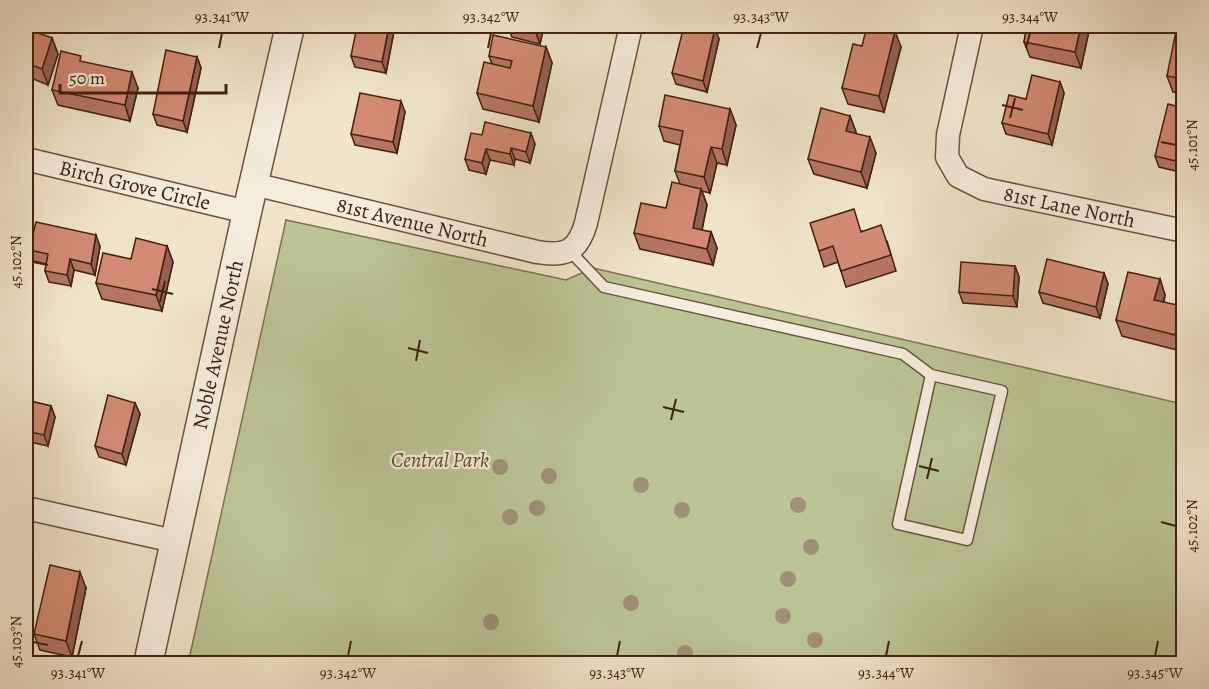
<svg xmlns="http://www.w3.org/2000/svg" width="1209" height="689" font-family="Alegreya,serif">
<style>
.green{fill:#bcc496;stroke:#7f7252;stroke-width:1.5}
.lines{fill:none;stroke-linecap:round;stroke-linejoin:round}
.service-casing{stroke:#6e523d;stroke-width:13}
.minor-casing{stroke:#6e523d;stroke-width:25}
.tertiary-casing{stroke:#6e523d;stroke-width:31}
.service{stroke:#f6eddd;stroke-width:10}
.minor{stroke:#f6eddd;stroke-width:22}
.tertiary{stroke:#f6eddd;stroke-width:28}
.tree{fill:#a18f76}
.wall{fill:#b57764;stroke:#42210e;stroke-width:1.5}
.shaded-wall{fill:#936151;stroke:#42210e;stroke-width:1.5}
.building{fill:#d28a74;stroke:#42210e;stroke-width:1.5}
.ticks{fill:none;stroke:#42210e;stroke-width:2}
.labels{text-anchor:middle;stroke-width:4.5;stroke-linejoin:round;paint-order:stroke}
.street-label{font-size:21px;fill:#42210e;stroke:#f6eddd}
.park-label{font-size:21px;font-style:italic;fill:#604a30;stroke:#f6eddd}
.neatline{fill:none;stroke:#42210e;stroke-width:2}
.ticks-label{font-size:15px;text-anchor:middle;fill:#42210e}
</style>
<rect width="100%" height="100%" fill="#f1e4cb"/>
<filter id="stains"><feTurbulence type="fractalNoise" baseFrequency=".00333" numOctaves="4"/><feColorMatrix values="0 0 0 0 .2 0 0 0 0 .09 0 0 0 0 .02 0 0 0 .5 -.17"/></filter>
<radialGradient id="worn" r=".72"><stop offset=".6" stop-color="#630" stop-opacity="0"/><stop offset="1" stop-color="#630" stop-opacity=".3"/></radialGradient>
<path class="green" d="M286 220 566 280 593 268 1183 404V663L188 664Z"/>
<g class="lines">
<g class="service-casing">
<path id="service" d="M570 251 604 287 903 354 931 375 898 524 967 540 1002 391 931 375"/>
</g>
<g class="minor-casing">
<g id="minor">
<path id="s1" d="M972 26 948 135 947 157 958 176 984 189 1184 231"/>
<path id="s2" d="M26 159 247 212"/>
<path id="s3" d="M253 184 537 252C566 257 578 251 586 223L631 26"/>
<path d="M26 508 174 541"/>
</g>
</g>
<g class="tertiary-casing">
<g id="tertiary">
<path id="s4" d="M148 664 247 212 290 26"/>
</g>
</g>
<use href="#service" class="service"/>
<use href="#minor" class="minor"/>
<use href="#tertiary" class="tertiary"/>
</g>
<g class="tree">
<circle cx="500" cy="467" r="8"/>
<circle cx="549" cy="476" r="8"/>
<circle cx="641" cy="485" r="8"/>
<circle cx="798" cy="505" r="8"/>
<circle cx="537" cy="508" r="8"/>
<circle cx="682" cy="510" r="8"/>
<circle cx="510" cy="517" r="8"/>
<circle cx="811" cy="547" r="8"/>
<circle cx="788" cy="579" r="8"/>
<circle cx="631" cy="603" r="8"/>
<circle cx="783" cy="616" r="8"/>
<circle cx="491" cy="622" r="8"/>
<circle cx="815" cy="640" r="8"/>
<circle cx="685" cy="653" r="8"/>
</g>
<g class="wall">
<path d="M395 26 386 73 355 67 351 56Z"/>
<path d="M507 26H544L540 44 512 37Z"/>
<path d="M875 26H892L891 29Z"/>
<path d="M1027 26H1090L1081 68 1030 57 1024 42Z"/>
<path d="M1184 26V94L1173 92 1167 76Z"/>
<path d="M26 29 52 38 58 54 48 85 26 76Z"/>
<path d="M719 39 707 92 676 84 672 73Z"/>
<path d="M862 46 901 47 884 112 848 104 842 88Z"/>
<path d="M546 47 552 63 539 122 483 109 477 93 492 64 489 56Z"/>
<path d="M197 57 201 68 187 132 157 125 153 114Z"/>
<path d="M83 62 138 88 130 121 58 105 52 90Z"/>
<path d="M1060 82 1064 93 1052 145 1006 134 1002 123 1026 99Z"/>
<path d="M1184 108V173L1159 167 1155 156Z"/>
<path d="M730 109 736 125 727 165 717 163 710 193 702 191 707 205 702 230 711 232 717 248 713 265 640 249 634 233 666 208 680 184 675 171 680 145 664 141 659 126Z"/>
<path d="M405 112 397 153 355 145 351 134Z"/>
<path d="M850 116 856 132 855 134 876 153 867 188 814 174 808 159Z"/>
<path d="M482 135 535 144 530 163 515 159 514 165 490 160 486 174 469 170 465 159Z"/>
<path d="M862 231 887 241 896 271 846 287 838 262 824 267 819 251Z"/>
<path d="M100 246 95 275 74 270 71 286 49 282 45 271 46 264 33 261 29 250Z"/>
<path d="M167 246 173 262 162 311 102 299 96 283 131 259Z"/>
<path d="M1015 266 1019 277 1017 307 963 303 959 292Z"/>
<path d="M1104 273 1108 284 1100 318 1043 303 1039 292Z"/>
<path d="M1160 279 1165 295 1164 302 1184 310V340L1181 351 1122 336 1116 320Z"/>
<path d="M26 400 51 406 55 417 48 446 26 441Z"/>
<path d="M135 403 140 414 126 465 99 457 95 446Z"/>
<path d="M86 588 72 657 40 650 34 634Z"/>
</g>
<g class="shaded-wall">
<path d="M389 26H395L386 73 382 62Z"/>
<path d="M535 26H544L540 44 534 28Z"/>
<path d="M1081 26H1090L1081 68 1075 52Z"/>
<path d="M715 28 719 39 707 92 703 81Z"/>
<path d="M895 31 901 47 884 112 879 96Z"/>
<path d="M52 38 58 54 48 85 42 69Z"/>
<path d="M546 47 552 63 539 122 533 106Z"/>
<path d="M197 57 201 68 187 132 183 121Z"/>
<path d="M132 72 138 88 130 121 125 105Z"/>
<path d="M1060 82 1064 93 1052 145 1048 134Z"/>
<path d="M401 101 405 112 397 153 393 142Z"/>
<path d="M730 109 736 125 727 165 722 149Z"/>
<path d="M850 116 856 132 852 147 846 131Z"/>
<path d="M531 133 535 144 530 163 526 152Z"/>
<path d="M870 137 876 153 867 188 861 172Z"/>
<path d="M711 147 717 163 710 193 704 177Z"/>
<path d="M511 148 515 159 514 165 510 154Z"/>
<path d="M486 149 490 160 486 174 482 163Z"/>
<path d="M701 189 707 205 699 244 693 228Z"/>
<path d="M711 232 717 248 713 265 707 249Z"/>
<path d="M96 235 100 246 95 275 91 264Z"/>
<path d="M167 246 173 262 162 311 156 295Z"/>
<path d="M70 259 74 270 71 286 67 275Z"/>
<path d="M1015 266 1019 277 1017 307 1013 296Z"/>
<path d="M1104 273 1108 284 1100 318 1096 307Z"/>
<path d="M1160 279 1165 295 1160 315 1154 300Z"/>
<path d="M1182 306 1184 310V340L1181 351 1175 335Z"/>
<path d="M135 403 140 414 126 465 122 454Z"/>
<path d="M51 406 55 417 48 446 44 435Z"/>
<path d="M80 572 86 588 72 657 66 641Z"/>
</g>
<g class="building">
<path d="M357 26H389L382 62 351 56Z"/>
<path d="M524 26H535L534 28Z"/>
<path d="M684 26H706L715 28 703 81 672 73Z"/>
<path d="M867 26H875L895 31 879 96 842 88 853 44 862 46Z"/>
<path d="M1027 26H1081L1075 52 1024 42Z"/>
<path d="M1177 26H1184V79L1167 76Z"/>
<path d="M26 29 52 38 42 69 26 63Z"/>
<path d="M493 35 546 47 533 106 477 93 484 62 510 68 512 61 489 56Z"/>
<path d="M166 50 197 57 183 121 153 114Z"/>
<path d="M61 51 81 56 80 61 132 72 125 105 52 90Z"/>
<path d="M1032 75 1060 82 1048 134 1002 123 1009 95 1026 99Z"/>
<path d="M360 93 401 101 393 142 351 134Z"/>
<path d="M665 95 730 109 722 149 711 147 704 177 675 171 683 131 659 126Z"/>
<path d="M1168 104 1184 108V163L1155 156Z"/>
<path d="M821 108 850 116 846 131 870 137 861 172 808 159Z"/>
<path d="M485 122 531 133 526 152 511 148 510 154 486 149 482 163 465 159 471 133 482 135Z"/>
<path d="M672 182 701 189 693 228 711 232 707 249 634 233 641 203 666 208Z"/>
<path d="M854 209 861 232 881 225 891 255 841 271 833 246 819 251 810 223Z"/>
<path d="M36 222 96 235 91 264 70 259 67 275 45 271 48 254 29 250Z"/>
<path d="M136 238 167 246 156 295 96 283 103 253 131 259Z"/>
<path d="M1047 259 1104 273 1096 307 1039 292Z"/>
<path d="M961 262 1015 266 1013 296 959 292Z"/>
<path d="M1128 272 1160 279 1154 300 1182 306 1175 335 1116 320Z"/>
<path d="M108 395 135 403 122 454 95 446Z"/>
<path d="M26 400 51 406 44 435 26 431Z"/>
<path d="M50 565 80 572 66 641 34 634Z"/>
</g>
<path class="ticks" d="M219 48 222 33M488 48 491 33M757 48 761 33M1026 48 1030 33M1002 105 1023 110M1010 118 1015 98M1161 142 1176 145M33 262 48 265M152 289 173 294M160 302 165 281M408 348 428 353M416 361 420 340M663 407 684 412M671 420 676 399M919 466 939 471M927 479 932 458M1161 522 1176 526M33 642 48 645M78 656 82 641M348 656 351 641M617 656 620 641M886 656 889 641M1155 656 1158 641"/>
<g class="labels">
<g class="street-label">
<text dy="7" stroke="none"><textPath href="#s2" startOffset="112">Birch Grove Circle</textPath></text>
<text dy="7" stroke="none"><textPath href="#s1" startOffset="272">81st Lane North</textPath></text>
<text dy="7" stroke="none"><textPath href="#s3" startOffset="164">81st Avenue North</textPath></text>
<text dy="7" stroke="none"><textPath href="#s4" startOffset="327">Noble Avenue North</textPath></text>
</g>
<g class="park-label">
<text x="440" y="467">Central Park</text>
</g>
</g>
<rect width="1209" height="689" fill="none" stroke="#f1e4cb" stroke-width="66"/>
<path d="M60 84v9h166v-9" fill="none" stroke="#42210e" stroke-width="3"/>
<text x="69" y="84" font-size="18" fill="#42210e" stroke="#f6eddd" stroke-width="4.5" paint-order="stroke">50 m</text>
<rect x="33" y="33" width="1143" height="623" class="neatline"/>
<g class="ticks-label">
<text x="222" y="22">93.341°W</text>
<text x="491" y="22">93.342°W</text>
<text x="761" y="22">93.343°W</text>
<text x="1030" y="22">93.344°W</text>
<text transform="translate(1192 145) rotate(-90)" y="5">45.101°N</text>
<text transform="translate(16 262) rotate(-90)" y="5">45.102°N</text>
<text transform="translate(1192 526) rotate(-90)" y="5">45.102°N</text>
<text transform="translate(16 642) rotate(-90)" y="5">45.103°N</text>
<text x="78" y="678">93.341°W</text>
<text x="348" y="678">93.342°W</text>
<text x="617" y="678">93.343°W</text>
<text x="886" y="678">93.344°W</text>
<text x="1155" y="678">93.345°W</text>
</g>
<rect width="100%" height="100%" filter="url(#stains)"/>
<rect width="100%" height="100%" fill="url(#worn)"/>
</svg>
